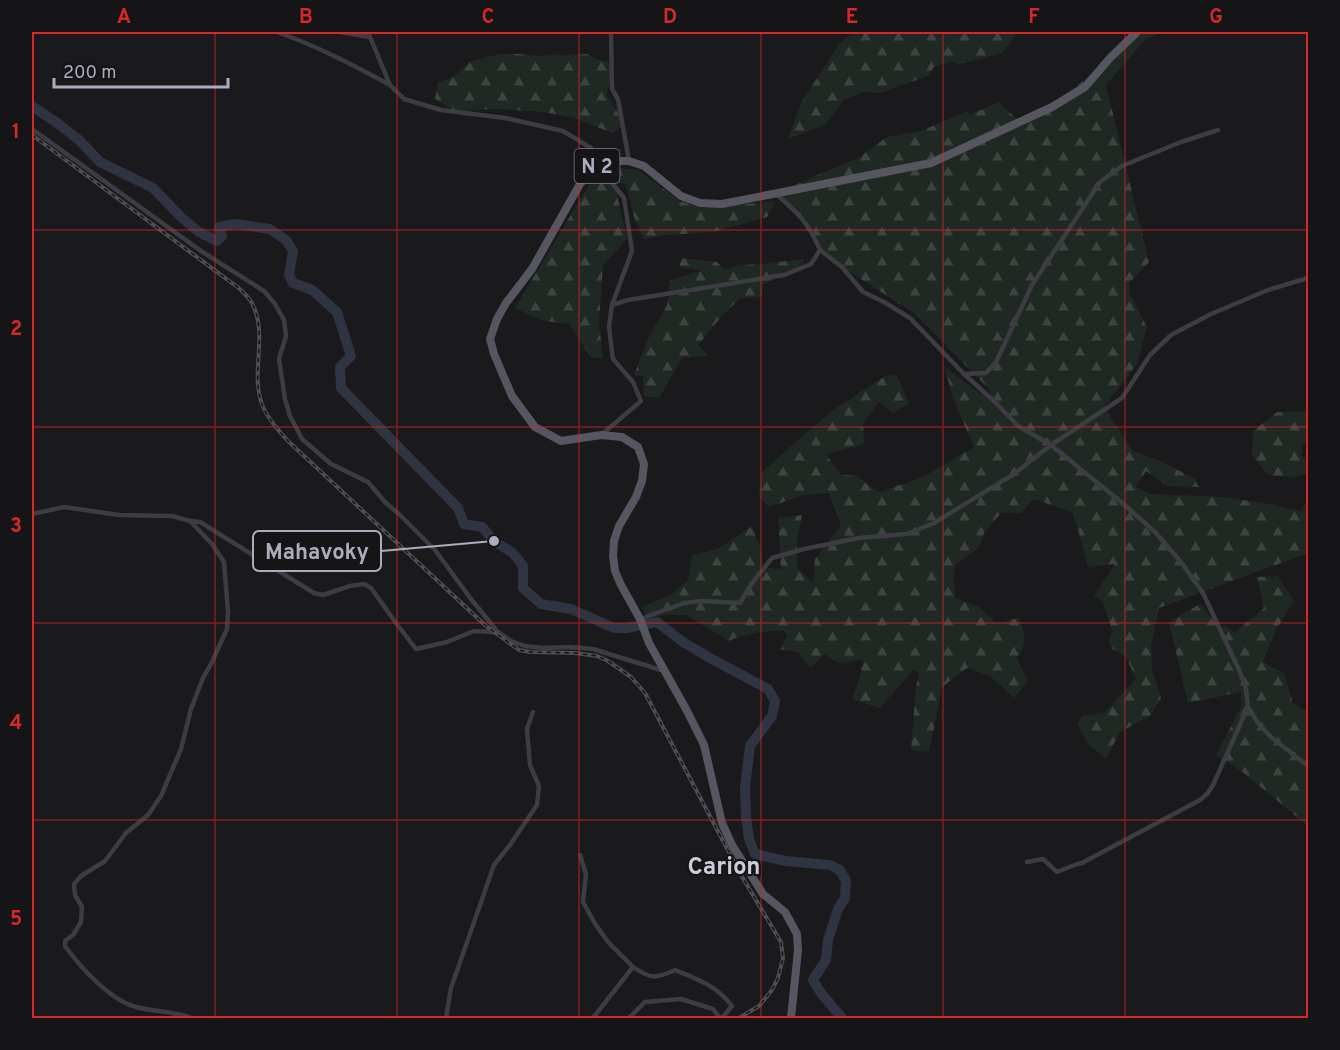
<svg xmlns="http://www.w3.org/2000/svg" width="1340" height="1050" font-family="Overpass,sans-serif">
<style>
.forest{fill:url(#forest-firs)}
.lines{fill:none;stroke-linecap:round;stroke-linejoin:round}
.river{stroke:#2e3441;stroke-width:10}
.street{stroke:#3d3c43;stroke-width:4.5}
.primary{stroke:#565660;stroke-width:8}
.rail-casing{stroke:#4d4d56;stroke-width:4}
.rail{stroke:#151417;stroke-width:1.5;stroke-dasharray:4.5;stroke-linecap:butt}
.grid{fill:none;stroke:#d62828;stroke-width:1.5;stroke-opacity:0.55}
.labels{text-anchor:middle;stroke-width:4.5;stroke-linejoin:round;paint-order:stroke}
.shield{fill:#151417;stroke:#7e7e8a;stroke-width:1.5}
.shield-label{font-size:20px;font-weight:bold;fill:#abacbc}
.quarter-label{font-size:24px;font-weight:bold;fill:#cccdd8;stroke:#151417}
.leader{fill:none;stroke:#abacbc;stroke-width:2}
.callout-dot{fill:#abacbc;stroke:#151417;stroke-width:2}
.callout{fill:#151417;stroke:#abacbc;stroke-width:2}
.callout-label{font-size:22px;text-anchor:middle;font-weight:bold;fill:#abacbc}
.neatline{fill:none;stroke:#d62828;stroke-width:2}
.grid-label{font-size:20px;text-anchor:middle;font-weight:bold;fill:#d62828}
</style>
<defs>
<pattern id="forest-firs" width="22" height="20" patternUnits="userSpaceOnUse" patternTransform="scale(1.5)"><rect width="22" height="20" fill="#1f2822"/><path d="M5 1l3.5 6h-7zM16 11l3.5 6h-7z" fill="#3d4440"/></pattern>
</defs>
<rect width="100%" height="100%" fill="#1a191c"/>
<g class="forest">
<path d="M853 32H1018L1002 53 960 64 950 62 934 67 928 76 880 93 865 92 844 100 826 124 788 139 801 103 839 44Z"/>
<path d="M1137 32H1161L1145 40 1106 85 1149 262 1129 283 1130 294 1147 327 1137 364 1104 407 1133 451 1163 462 1195 479 1199 487 1167 486 1146 471 1136 487 1150 494 1224 497 1263 503 1301 511 1308 499V553L1159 608 1151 646 1152 668 1161 698 1150 716 1120 732 1106 759 1088 744 1077 723 1082 716 1104 713 1136 679 1126 657 1111 648 1109 642 1112 631 1103 602 1094 596 1115 564 1088 567 1078 529 1072 512 1034 499 1021 513H1001L984 533 979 548 955 565 954 576 955 598 979 607 996 623 1019 618C1025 635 1028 642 1017 658L1028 681 1014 698 990 676 967 668 942 687 929 752 911 750 916 687 919 672 913 670 880 708 852 699 861 674 862 659C846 663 838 667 825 654L810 668 798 652 779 649 787 637 784 631C768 630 744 634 729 641L686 615H666L648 618 641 607 670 595 688 580 692 555 718 549 752 526 760 547 763 567 781 569 778 518 802 515 797 540V567L813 583 815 559 841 526 829 493 803 495 769 507 759 497 761 473 830 412 887 375 897 376 909 403 893 413 879 402 863 423 864 444 826 454 840 474 857 476 878 492 921 478 974 447 952 396 945 367 992 402 989 389 914 313 842 267 820 250 798 212 775 193 858 158 887 137 921 131 967 111 970 115 998 102 1021 122 1052 107 1110 58Z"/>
<path d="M500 54H520L541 56 587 54 597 59 610 62V83L606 94 618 113 621 127 612 133 575 118 544 112 497 109 455 111 435 99 438 82 452 78 471 61Z"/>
<path d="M608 167 638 170 680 201 702 208 776 201 767 217 713 232 668 235 643 239 634 217 626 185 614 181 627 239 603 265 599 323 603 359 591 357 569 324 543 321 515 308 591 181Z"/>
<path d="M682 258 717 262 724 269 741 265 762 264 803 259 804 267 763 284 762 297 740 298 722 316 698 345 709 356 682 358 659 398 644 396 643 376 634 375 648 339 667 305 670 280 701 271 679 267Z"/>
<path d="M1308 411V441L1303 444 1301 456 1308 458V473L1292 478 1268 475 1252 455 1253 431 1277 412Z"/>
<path d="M1278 576 1294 601 1276 630 1263 662 1284 674 1293 703 1308 712V826L1240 770 1216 755 1241 707V692L1188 703 1169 622 1200 604 1219 628 1225 625 1234 633 1264 608 1257 577Z"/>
</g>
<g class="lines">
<path class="river" d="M32 106 60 125 79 140 100 162 153 188 181 217 199 232 217 241 222 236 219 227 235 224 270 229 286 240 293 251 289 275 293 283 312 290 337 312 351 356 340 367 341 388 458 508 464 524 482 527 494 541 513 553 523 566V588L541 604 571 609 614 628H627L657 622 683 642 710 658 768 689 775 701 772 716 750 746 745 787 746 816 749 839 755 854 786 861 830 865 840 870 846 881 845 898 838 909 828 940 826 960 813 980 821 993 842 1018"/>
<g class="street">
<path d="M277 32C317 46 353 65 390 85"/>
<path d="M340 32 370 37"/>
<path d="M368 32 390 85 404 99 441 110 505 118 563 131 591 148 598 165 624 198 632 251 612 305 609 327 613 359 633 382 641 401 601 435"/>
<path d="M611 32 612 89 618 99 629 161"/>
<path d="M32 129 201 251 264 291 275 304 284 320 286 336 279 359 285 399 290 416 302 439 331 464 368 482 385 502 402 517 435 550 471 599 497 631 511 641 525 646 544 648 569 647 593 649 664 671"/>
<path d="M820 250 842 267 863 292 884 302 910 318 964 374 986 373 996 362 1032 285 1100 182 1122 166 1181 142 1218 130"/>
<path d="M612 305 628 300 784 275 811 264 820 250C808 222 798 213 776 194"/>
<path d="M964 374 996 403 1018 426 1051 445 1120 501 1155 532 1181 562 1203 593 1240 672 1246 689 1248 707 1258 723 1271 737 1308 766"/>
<path d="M32 514 64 507 119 515 172 516 190 521 212 544 224 562 228 612 227 629 212 662 203 678 191 709 181 749 161 796 148 815 126 833 105 861 81 876 74 884 75 895 82 907 81 922 73 935 65 941V946C81 968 110 1000 136 1007 154 1012 175 1011 192 1018"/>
<path d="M191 521 200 522 314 593 323 595 350 586 364 584 371 588 396 623 416 649 447 642 474 631 493 632 497 631"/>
<path d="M640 619 684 603 702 601 740 603 752 583 772 558 804 549 859 538 907 534 934 523 1014 474 1051 445 1122 398 1150 355 1171 335 1211 314 1268 290 1308 278"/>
<path d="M580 855 586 874 583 902 594 922 608 942 633 967"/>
<path d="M1027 862 1043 859 1057 872 1077 864 1082 863 1200 800 1207 794 1213 785 1248 707"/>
<path d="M446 1018 451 988 494 865 510 845 537 805 539 786 530 765 527 729 533 712"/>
<path d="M593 1018 633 967C651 979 655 979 675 970 698 979 717 986 732 1006L722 1018"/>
<path d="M629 1018 645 1002 681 999 713 1009 720 1018"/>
</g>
<path class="primary" d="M791 1018 798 950 797 934 785 912 763 894 732 845 722 823 704 745 686 709 649 643 640 619 621 585 615 571 613 556 614 541 619 526 636 497 642 481 644 464 638 447 622 437 601 435 561 441 535 427 512 396 494 354 490 339 497 319 506 303 532 269 580 184 598 165 613 161H629L644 166 681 196 700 203 722 204 931 163 1052 107 1085 87 1110 58 1137 32"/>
<g class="rail-casing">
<path id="rail" d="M32 135 240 289C244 293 249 298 252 303 269 336 249 373 263 407 269 420 278 430 288 441L486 626 519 650 530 652 575 653 597 656 608 661 631 677 645 693 741 875 781 942 783 958 778 978 772 990 759 1006 739 1018"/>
</g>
<use href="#rail" class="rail"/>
</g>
<path class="grid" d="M215 32V1018M397 32V1018M579 32V1018M761 32V1018M943 32V1018M1125 32V1018M32 230H1308M32 427H1308M32 623H1308M32 820H1308"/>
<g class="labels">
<rect class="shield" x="574.5" y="149" width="45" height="34" rx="4.5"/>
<g class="shield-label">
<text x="597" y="173">N 2</text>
</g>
<g class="quarter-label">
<text x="724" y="874">Carion</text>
</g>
</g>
<path class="leader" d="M494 541L381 551"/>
<circle class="callout-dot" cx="494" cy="541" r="6"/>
<rect class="callout" x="253" y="531" width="128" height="40" rx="6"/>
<g class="callout-label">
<text x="317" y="559">Mahavoky</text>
</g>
<rect width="1340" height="1050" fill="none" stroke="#151417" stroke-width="66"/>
<path d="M54 78v9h174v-9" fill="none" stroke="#abacbc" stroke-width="3"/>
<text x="63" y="78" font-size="18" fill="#abacbc" stroke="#151417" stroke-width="4.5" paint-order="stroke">200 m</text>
<rect x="33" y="33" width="1274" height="984" class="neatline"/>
<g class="grid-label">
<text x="124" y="23">A</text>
<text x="306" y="23">B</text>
<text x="488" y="23">C</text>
<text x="670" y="23">D</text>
<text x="852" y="23">E</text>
<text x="1034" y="23">F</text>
<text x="1216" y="23">G</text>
<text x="16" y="138">1</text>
<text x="16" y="335">2</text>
<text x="16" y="532">3</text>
<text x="16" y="729">4</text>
<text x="16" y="925">5</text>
</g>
</svg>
